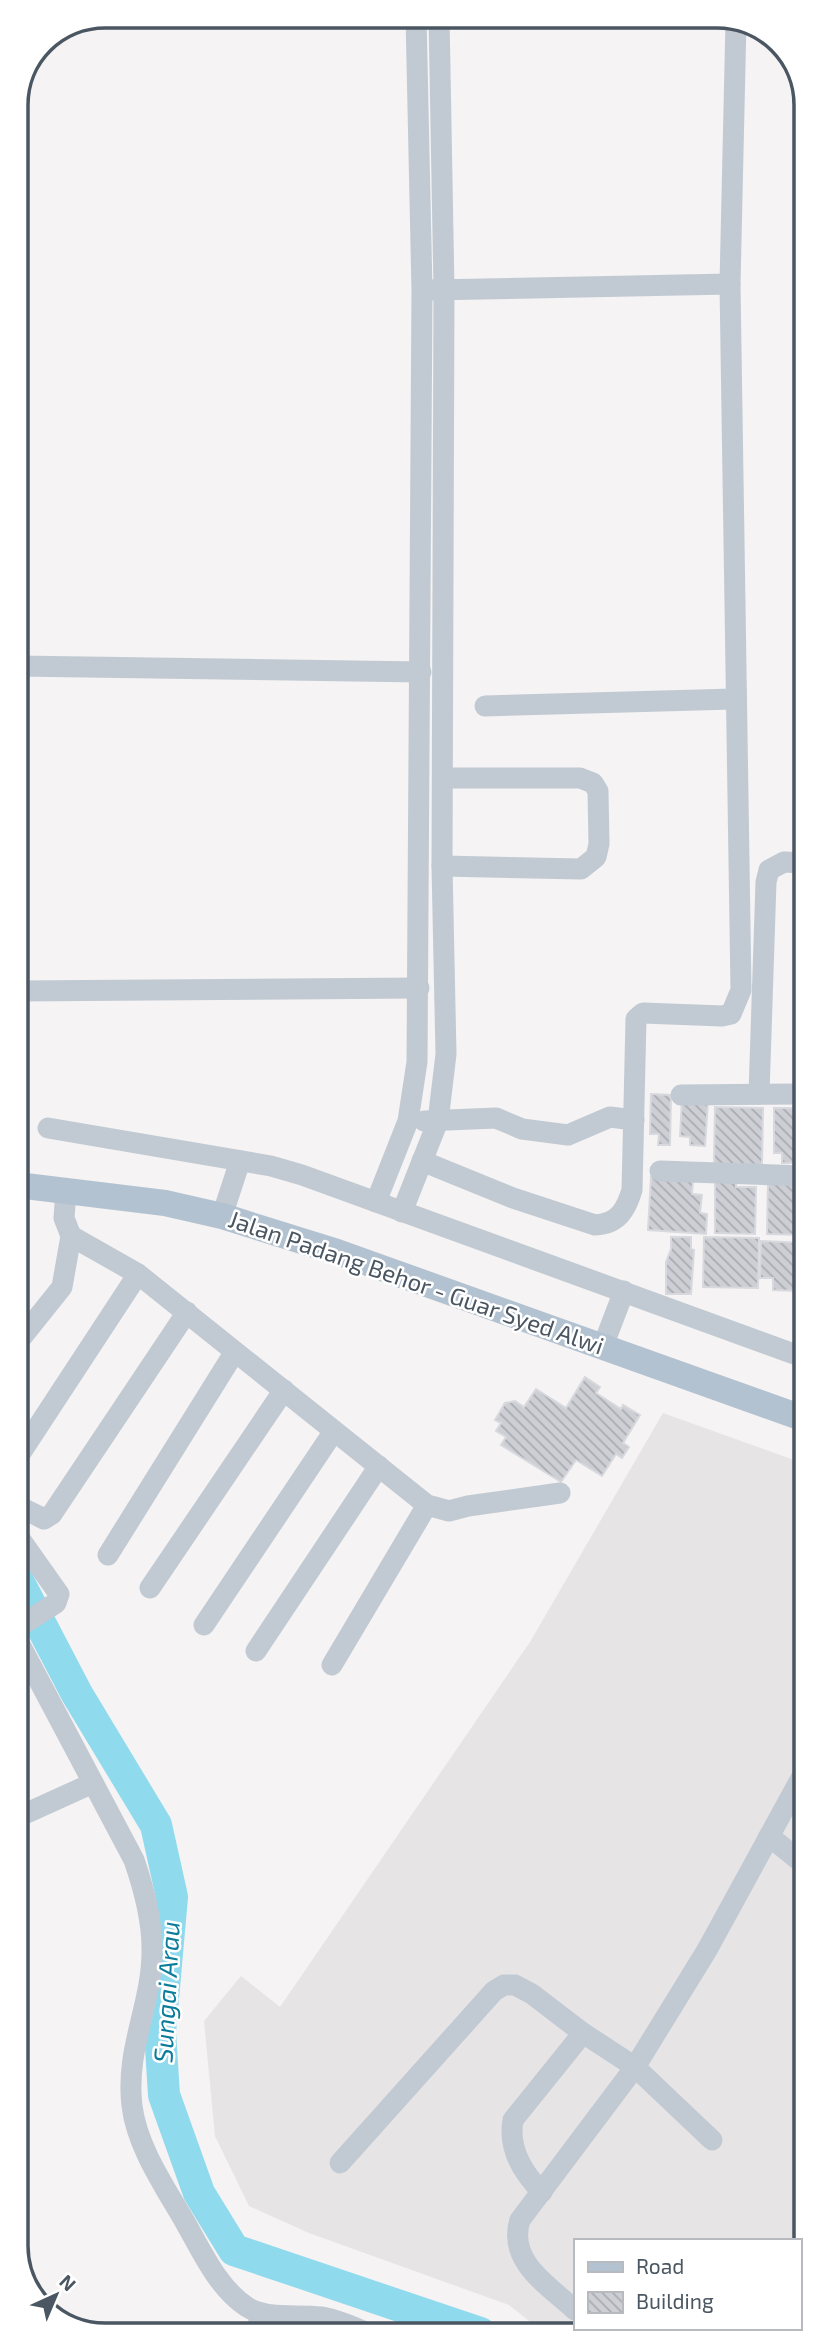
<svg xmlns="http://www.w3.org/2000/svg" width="822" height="2351" font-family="'Exo 2',sans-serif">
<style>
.education{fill:#e6e4e5}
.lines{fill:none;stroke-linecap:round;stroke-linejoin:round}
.river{stroke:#90daee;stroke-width:32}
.building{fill:url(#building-back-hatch);stroke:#d7d9de;stroke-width:2}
.minor{stroke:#c1cad2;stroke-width:21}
.major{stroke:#b3c2d1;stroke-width:26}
.labels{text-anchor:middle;stroke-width:5;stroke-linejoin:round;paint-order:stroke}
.street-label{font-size:24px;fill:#4a5661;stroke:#fff}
.water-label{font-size:26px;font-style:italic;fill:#0c7c9b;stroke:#fff}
.rim{fill:none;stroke:#4a5661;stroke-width:3.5}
</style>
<defs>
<pattern id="building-back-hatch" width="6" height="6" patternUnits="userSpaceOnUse" patternTransform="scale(1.75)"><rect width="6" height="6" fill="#cdcfd5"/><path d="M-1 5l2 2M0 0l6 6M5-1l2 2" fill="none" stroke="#a8abb0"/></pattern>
</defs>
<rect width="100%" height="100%" fill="#f5f3f3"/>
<path class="education" d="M663 1413 805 1464 806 2247 799 2267V2241H575V2328H747L741 2332 544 2333 509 2305 309 2233 249 2206 215 2136 204 2021 241 1976 280 2007 530 1642Z"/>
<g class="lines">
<path class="river" d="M18 1581 77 1694 156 1825 172 1897 160 2032 164 2095 199 2193 234 2250 480 2333"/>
</g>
<g class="building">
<path d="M651 1094 671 1095 670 1145H658L659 1134H650Z"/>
<path d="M682 1099 708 1101 705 1146 690 1145V1137L680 1136Z"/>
<path d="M715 1107 763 1108 762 1165 714 1164Z"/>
<path d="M774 1108H805L803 1163H782V1153H774Z"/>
<path d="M651 1177 693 1180 692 1194 702 1195 700 1213 707 1214 706 1234 648 1230Z"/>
<path d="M715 1180H736V1187H756L755 1234 715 1233Z"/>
<path d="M768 1183 805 1184V1235L767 1234Z"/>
<path d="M671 1237H691V1249L694 1250 691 1294H666V1262L671 1249Z"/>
<path d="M704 1237 759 1238 758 1288 703 1287Z"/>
<path d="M761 1241 804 1243 803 1279H797V1291L773 1290V1278H760Z"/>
<path d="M585 1377 600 1387 596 1393 621 1409 623 1405 640 1415 623 1443 629 1447 622 1458 616 1454 602 1476 576 1460 561 1482 501 1445 506 1437 496 1431 501 1423 495 1420 505 1403 515 1401 524 1407 536 1389 566 1408Z"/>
</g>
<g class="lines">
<g class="minor">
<path d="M431 290 730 284"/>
<path d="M17 666 421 672"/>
<path d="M485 706 734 699"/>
<path d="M442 866 581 869 596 857 599 844 598 791 593 783 580 778H444"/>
<path d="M17 991 419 988"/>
<path d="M759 1094 766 882 769 870 784 862 804 863"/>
<path d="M681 1095 805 1094"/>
<path d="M424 1121 496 1118 522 1129 568 1135 610 1117 634 1120"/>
<path d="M48 1128 271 1166 302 1175 805 1358"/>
<path d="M422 1161 513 1198 595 1225C618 1224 626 1210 632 1190L636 1019 643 1013 722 1016 731 1014 741 990 730 284 736 21"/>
<path d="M660 1171 805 1176"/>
<path d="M376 1202 408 1121 417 1062 422 291 416 16"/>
<path d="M402 1212 438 1121 446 1054 442 866 444 289 439 16"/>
<path d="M222 1216 240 1161"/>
<path d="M71 1236 138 1274 427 1505 449 1511 468 1506 560 1493"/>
<path d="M18 1342 62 1287 71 1236 64 1218 66 1191"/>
<path d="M603 1346 624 1291"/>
<path d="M18 1457 138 1274"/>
<path d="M18 1506 44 1519 52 1514 187 1312"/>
<path d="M18 1536 59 1594 56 1603 18 1627"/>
<path d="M108 1555 234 1353"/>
<path d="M150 1588 284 1390"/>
<path d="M204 1625 334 1431"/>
<path d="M18 1641 134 1860C144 1889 152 1918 152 1948 153 2004 125 2047 132 2106 137 2147 165 2187 185 2222 202 2252 218 2288 247 2307 267 2320 298 2314 321 2317 337 2319 355 2328 371 2334"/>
<path d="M256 1651 379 1466"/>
<path d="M332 1665 427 1505"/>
<path d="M18 1817 93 1783"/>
<path d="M769 1836 806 1866"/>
<path d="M340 2163 494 1991 504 1985H515L532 1994 583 2033 635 2067 712 2140"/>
<path d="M542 2192C523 2173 508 2148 513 2120L583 2033"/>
<path d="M575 2310C548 2285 507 2261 520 2220L635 2067 707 1950 806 1769"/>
<path d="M596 2328 601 2333"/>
<path d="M255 2334 262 2313"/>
</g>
<path class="major" d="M17 1185 165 1203 222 1216 337 1252 805 1419"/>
</g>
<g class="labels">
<g class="street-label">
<text transform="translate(416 1283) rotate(19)" y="8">Jalan Padang Behor - Guar Syed Alwi</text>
</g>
<g class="water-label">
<text transform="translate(167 1992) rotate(-87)" y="9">Sungai Arau</text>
</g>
</g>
<path d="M0 0H822V2351H0ZM105 28H717A77 77 0 0 1 794 105V2246A77 77 0 0 1 717 2323H105A77 77 0 0 1 28 2246V105A77 77 0 0 1 105 28Z" fill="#fff" fill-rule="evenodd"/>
<path class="rim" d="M105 28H717A77 77 0 0 1 794 105V2246A77 77 0 0 1 717 2323H105A77 77 0 0 1 28 2246V105A77 77 0 0 1 105 28Z"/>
<rect x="574" y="2239" width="228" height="91" fill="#ffffff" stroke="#b7bbc0" stroke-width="2"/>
<rect x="588" y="2262" width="35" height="10" fill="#b3c2d1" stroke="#b7bbc0" stroke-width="2"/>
<text x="636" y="2274" font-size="21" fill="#4a5661">Road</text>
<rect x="588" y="2292" width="35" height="21" fill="url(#building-back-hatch)" stroke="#b7bbc0" stroke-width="2"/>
<text x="636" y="2309" font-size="21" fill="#4a5661">Building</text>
<g transform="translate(56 2295) rotate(44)" stroke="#ffffff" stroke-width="5" paint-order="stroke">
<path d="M0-5L12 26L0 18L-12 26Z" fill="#4a5661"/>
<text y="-10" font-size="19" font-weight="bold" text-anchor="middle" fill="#4a5661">N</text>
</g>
</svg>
